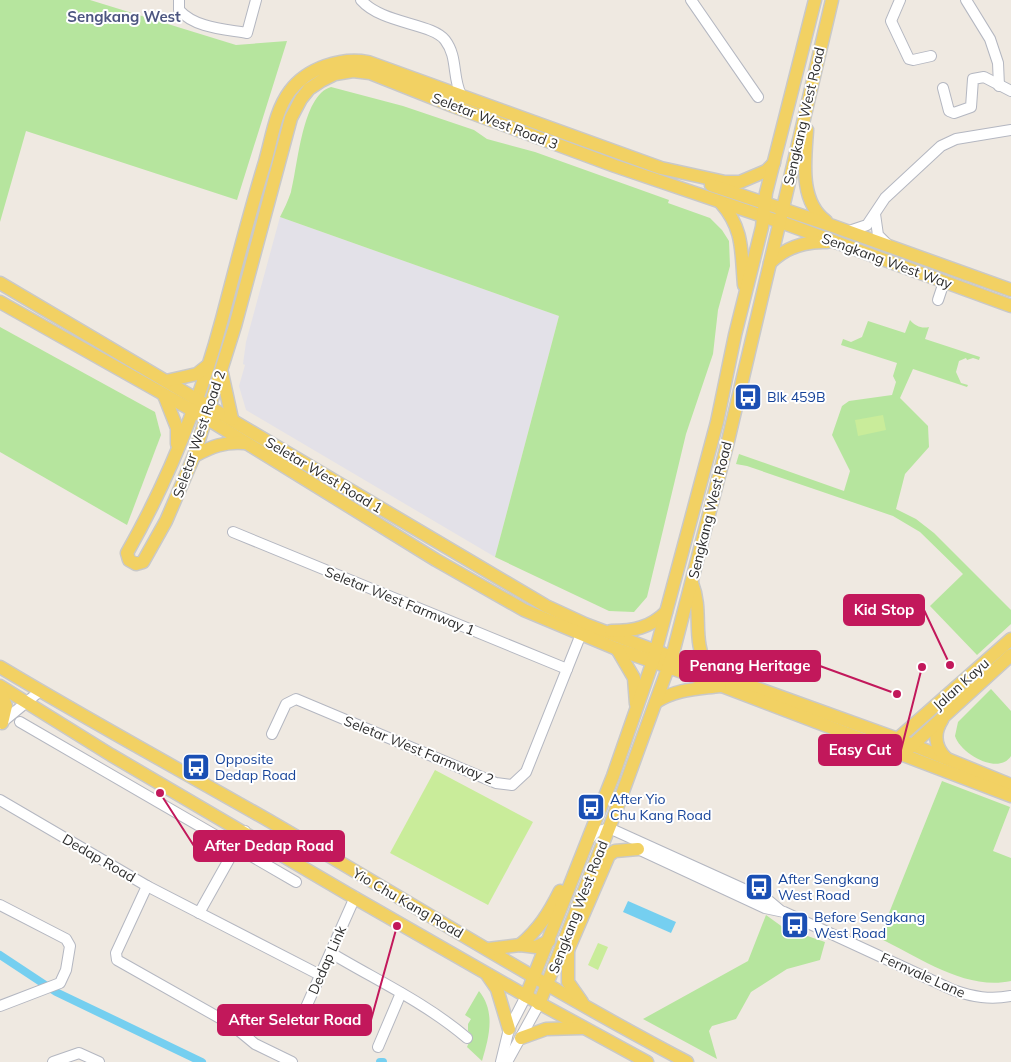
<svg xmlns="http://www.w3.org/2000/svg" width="1011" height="1062" font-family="Mulish,sans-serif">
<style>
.industrial{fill:#e3e1e8}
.green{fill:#b6e59e}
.pitch{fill:#c9ec9a}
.water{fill:#75cff0}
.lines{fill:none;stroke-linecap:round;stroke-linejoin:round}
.canal{stroke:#75cff0;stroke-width:8}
.minor-casing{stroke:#b4b7c1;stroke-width:12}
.major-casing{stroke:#c9c9c9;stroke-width:15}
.minor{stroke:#fff;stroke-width:10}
.major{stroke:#f2d163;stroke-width:12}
.labels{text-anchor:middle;stroke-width:4;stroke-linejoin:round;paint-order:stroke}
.street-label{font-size:14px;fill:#2e2e2e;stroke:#fff}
.transit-label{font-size:14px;fill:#164399;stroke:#fff;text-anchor:start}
.neighbourhood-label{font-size:15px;font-weight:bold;fill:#4d5680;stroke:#fff}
.leader{fill:none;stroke:#c2185b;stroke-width:2}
.callout-dot{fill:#c2185b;stroke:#fff;stroke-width:2}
.callout{fill:#c2185b;stroke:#c2185b;stroke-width:2}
.callout-label{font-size:15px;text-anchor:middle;font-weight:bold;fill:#fff}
</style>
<rect width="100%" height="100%" fill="#efe9e1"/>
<path class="industrial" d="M280 217 559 316 495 557 246 410 239 386 245 365 243 364 246 342Z"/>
<g class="green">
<path d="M0 0H90L236 45 287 41 237 200 26 131 0 222Z"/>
<path d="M331 87 403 106 474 130 487 139 535 152 669 200 668 203 710 218 722 230 729 241 730 266 718 310 713 354 686 434 647 597 634 612 609 611 495 557 559 316 280 217C284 209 288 201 291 192 298 166 302 95 331 87Z"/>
<path d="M910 320C915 326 922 329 929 327L925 339 980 357 979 360 973 358 967 360 966 358 959 361 956 372 961 383 968 385 967 387 913 369 900 398 928 426 929 447 905 474 896 509 916 519 934 533 1011 610V624L977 655 930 606 963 574 920 532 893 516 747 466 736 464 739 454 844 491 850 471 832 435 842 406 849 401 892 395 896 382 893 376 897 363 841 345 843 339 851 342 862 337 868 321 905 333Z"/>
<path d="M0 327 155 412 161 435 127 525 0 452Z"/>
<path d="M991 689 1011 711V756C998 776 960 753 955 736L958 722Z"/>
<path d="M942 781 1010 807 993 851 1011 858V981C966 991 919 957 879 938Z"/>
<path d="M766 915 784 928 825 942 820 960 787 969 751 992 736 1019 712 1026 709 1031 717 1059 643 1019 748 961Z"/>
<path d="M479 991C496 1012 489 1037 482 1061L467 1047 472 1035 468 1031V1024L471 1019 465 1015Z"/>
</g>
<g class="pitch">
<path d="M883 415 886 430 858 436 855 420Z"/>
<path d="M435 770 533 822 488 905 390 853Z"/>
<path d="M598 943 608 947 598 970 588 965Z"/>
</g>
<path class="water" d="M628 901 676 922 671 933 623 912Z"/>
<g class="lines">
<g class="canal">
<path d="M0 955 56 992 202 1062"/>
<path d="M380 1062H383"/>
</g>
<g class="minor-casing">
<g id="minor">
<path d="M179 0V10C195 28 224 29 247 33L256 0"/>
<path d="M361 0C382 24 432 23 445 40 458 57 452 76 461 95"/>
<path d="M691 0 758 97"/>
<path d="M900 0 891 21 909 59 913 60 931 56"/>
<path d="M966 0 990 39 998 63 999 86"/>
<path d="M943 88 949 111 954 113 971 107 973 79 984 77 1011 91"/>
<path d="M875 214 878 235 887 244"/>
<path d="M849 231 867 225 885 198 941 146 956 139 1011 130"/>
<path d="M938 300 944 282"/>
<path d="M233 532 567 669"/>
<path d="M20 722 296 882"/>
<path d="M0 724 40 691"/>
<path d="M272 734 286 704 296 699 496 783 512 785 526 772 581 634"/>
<path d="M0 800 147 886 320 975"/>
<path d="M589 839 596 832 609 828 768 900 781 911"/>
<path d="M638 849 765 908 784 912 953 990C973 997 990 1000 1011 996"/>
<path d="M147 886 116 953 117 960 232 1025 255 1044 292 1062"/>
<path d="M0 905 66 939 70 946 66 970 60 983 0 1006"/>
<path d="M199 913 245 831"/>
<path d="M331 953C376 980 426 1003 467 1038"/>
<path d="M299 1023 355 897"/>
<path d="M378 1047 401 993"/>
<path d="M53 1062 79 1053 99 1062"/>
<path d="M501 1062 509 1029 526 996"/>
<path d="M507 1062 539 1004"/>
</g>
</g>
<g class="major-casing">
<g id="major">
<path d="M807 130C805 161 799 201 826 221"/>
<path d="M774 163 766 171 740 182H725L661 168 368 62C341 57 307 68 290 91 275 111 272 138 265 162 249 214 236 266 222 319 200 401 169 479 127 553L129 560 136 564 143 562 166 521 194 456 235 326 291 118 301 99 309 89 321 81 335 74 353 71 370 73 453 106 615 166 789 225 1011 306"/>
<path d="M711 185 833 226 1011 290"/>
<path d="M721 203C744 229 741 252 744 285"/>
<path d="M770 263C785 248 805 241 827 242"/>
<path d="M0 283 546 606 585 624 709 671 898 739 1011 785"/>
<path d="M0 302 206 418 436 560 524 610 617 649 722 686 1011 796"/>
<path d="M222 373 232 419"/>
<path d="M166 381 197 374 207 366"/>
<path d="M164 395 177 428V444"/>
<path d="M194 456C211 447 225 441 245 443"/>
<path d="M692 583C704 614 690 639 709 671"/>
<path d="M611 631C633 631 650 628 666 612"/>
<path d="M617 649 634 678 636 704"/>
<path d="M0 667C90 721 182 771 273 823 411 903 546 988 687 1062"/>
<path d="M0 686 111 755 348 894 526 996 647 1062"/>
<path d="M0 691 6 706 2 723"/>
<path d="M656 702C676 689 697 689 720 686"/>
<path d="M942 720C933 734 935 747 946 758"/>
<path d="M893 743 1011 639"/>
<path d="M907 750 1011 655"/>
<path d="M568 942V982L582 1002"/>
<path d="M520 945C539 929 549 913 560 891"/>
<path d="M488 949 520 945 536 947 549 941"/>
<path d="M568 950 609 855 615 851 638 849"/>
<path d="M488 976 497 989 509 1029"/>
<path d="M526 996 613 776 653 661 717 422 735 335 762 227 766 193 815 0"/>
<path d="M539 1004 617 808 672 657 728 441 832 0"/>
<path d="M521 1038 546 1029 582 1028"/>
</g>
</g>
<use href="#minor" class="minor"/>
<use href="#major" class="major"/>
</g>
<defs>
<g id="bus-square" transform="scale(1.4375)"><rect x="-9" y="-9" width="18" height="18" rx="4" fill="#1a4fb4" stroke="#fff"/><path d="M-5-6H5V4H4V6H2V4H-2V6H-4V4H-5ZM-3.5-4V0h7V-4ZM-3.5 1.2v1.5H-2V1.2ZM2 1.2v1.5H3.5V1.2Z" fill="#fff"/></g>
</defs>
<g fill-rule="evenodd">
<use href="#bus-square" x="748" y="397"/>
<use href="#bus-square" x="196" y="767"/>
<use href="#bus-square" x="591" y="807"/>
<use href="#bus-square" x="759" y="887"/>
<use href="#bus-square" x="795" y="925"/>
</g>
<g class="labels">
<g class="street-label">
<text transform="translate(804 116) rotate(-77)" y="5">Sengkang West Road</text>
<text transform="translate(495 121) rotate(21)" y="5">Seletar West Road 3</text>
<text transform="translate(887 261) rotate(20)" y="5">Sengkang West Way</text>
<text transform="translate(199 434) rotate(-71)" y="5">Seletar West Road 2</text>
<text transform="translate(324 475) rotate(31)" y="5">Seletar West Road 1</text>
<text transform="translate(710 510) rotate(-76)" y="5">Sengkang West Road</text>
<text transform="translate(400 601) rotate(22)" y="5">Seletar West Farmway 1</text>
<text transform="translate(961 684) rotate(-42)" y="5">Jalan Kayu</text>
<text transform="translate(419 750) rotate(22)" y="5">Seletar West Farmway 2</text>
<text transform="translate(99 858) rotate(30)" y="5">Dedap Road</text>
<text transform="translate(408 903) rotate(30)" y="5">Yio Chu Kang Road</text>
<text transform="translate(578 907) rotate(-69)" y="5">Sengkang West Road</text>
<text transform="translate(327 960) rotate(-66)" y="5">Dedap Link</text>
<text transform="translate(923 975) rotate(24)" y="5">Fernvale Lane</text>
</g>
<g class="transit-label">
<text x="767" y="402">Blk 459B</text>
<text x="215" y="764">Opposite<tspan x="215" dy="16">Dedap Road</tspan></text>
<text x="610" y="804">After Yio<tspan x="610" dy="16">Chu Kang Road</tspan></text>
<text x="778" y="884">After Sengkang<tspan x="778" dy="16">West Road</tspan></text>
<text x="814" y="922">Before Sengkang<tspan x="814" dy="16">West Road</tspan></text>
</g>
<g class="neighbourhood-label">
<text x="124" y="22">Sengkang West</text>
</g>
</g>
<path class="leader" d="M950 665L924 610M897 694L820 666M922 667L901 750M160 793L194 846M397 926L371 1020"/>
<g class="callout-dot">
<circle cx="950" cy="665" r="5"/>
<circle cx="897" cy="694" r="5"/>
<circle cx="922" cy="667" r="5"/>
<circle cx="160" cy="793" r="5"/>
<circle cx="397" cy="926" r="5"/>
</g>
<g class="callout">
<rect x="844" y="595" width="80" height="30" rx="5"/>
<rect x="680" y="651" width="140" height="30" rx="5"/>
<rect x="819" y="735" width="82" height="30" rx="5"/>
<rect x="194" y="831" width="150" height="30" rx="5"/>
<rect x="218" y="1005" width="153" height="30" rx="5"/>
</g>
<g class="callout-label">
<text x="884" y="615">Kid Stop</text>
<text x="750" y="671">Penang Heritage</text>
<text x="860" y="755">Easy Cut</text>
<text x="269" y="851">After Dedap Road</text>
<text x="295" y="1025">After Seletar Road</text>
</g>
</svg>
